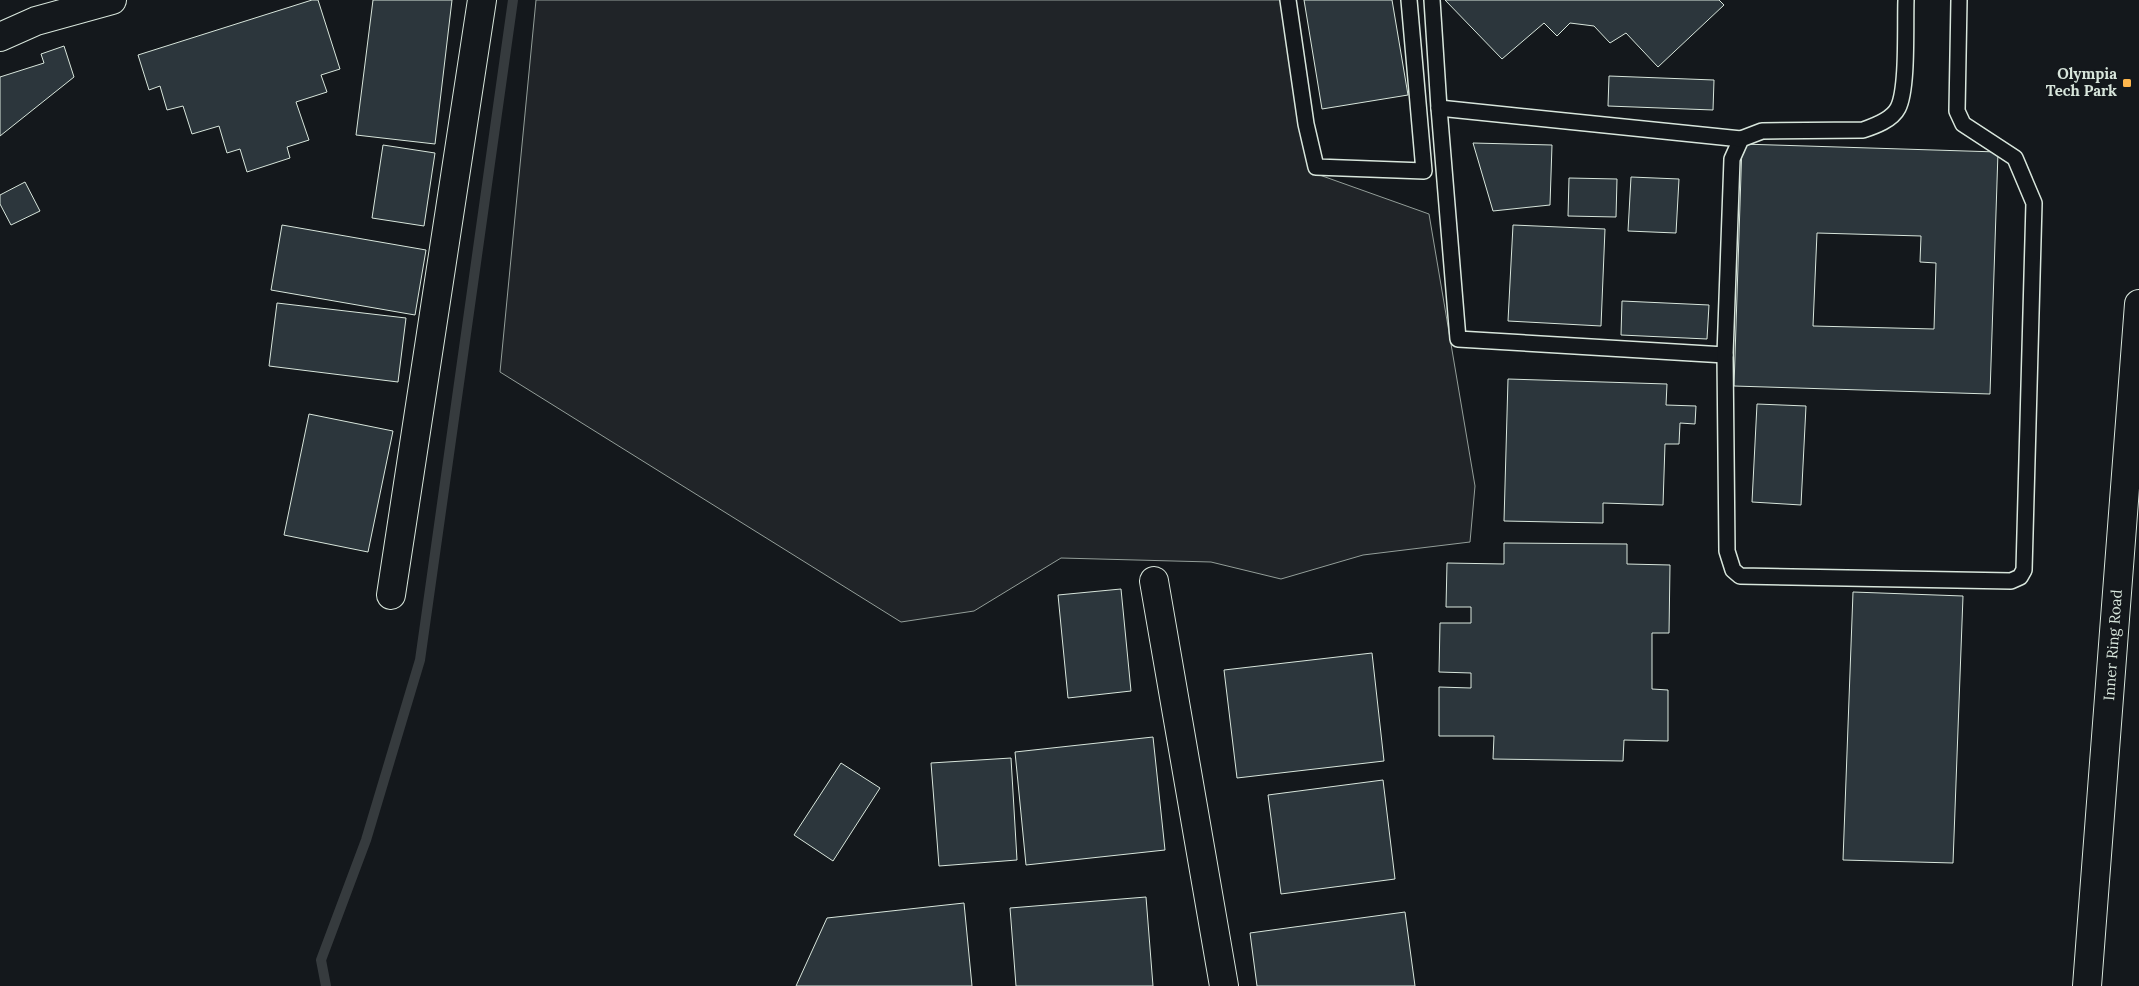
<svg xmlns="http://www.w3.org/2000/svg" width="2139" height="986" font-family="Lora,serif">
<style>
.green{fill:#202428;stroke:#939e99}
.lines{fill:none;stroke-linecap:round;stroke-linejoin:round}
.stream{stroke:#363b3e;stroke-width:10}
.building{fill:#2c363c;stroke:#d8e6dc;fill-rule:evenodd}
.service-casing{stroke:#d8e6dc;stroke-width:18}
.minor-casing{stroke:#d8e6dc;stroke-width:30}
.secondary-casing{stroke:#d8e6dc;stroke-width:30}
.primary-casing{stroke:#d8e6dc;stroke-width:30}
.service{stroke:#14181c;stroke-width:15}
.minor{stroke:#14181c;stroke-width:28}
.secondary{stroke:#14181c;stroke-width:28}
.primary{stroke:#14181c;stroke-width:28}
.poi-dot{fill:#ffb74d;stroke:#14181c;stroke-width:2}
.labels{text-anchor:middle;stroke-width:4;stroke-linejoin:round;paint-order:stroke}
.poi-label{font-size:15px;font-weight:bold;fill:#d8e6dc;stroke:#14181c;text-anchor:end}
.street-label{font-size:15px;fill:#d8e6dc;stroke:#14181c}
</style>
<rect width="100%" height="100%" fill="#14181c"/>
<path class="green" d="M536 0H1285L1314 173 1429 214 1475 486 1470 542 1363 555 1281 579 1211 562 1061 558 974 611 901 622 500 372Z"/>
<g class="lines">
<path class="stream" d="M326 986 321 960 366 840 420 660 513 0"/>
</g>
<g class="building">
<path d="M312 0H318L340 69 321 75 327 92 296 102 309 140 287 147 290 158 247 172 240 149 227 153 219 126 192 134 183 106 167 110 160 86 149 90 138 55Z"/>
<path d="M373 0H452L435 144 356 135Z"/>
<path d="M1304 0H1392L1408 95 1322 109Z"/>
<path d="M1445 0H1719L1724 5 1658 67 1626 33 1610 43 1594 26 1570 23 1557 36 1544 23 1502 59Z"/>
<path d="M64 46 74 77 0 136V77L44 63 41 54Z"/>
<path d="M1609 76 1714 80 1713 110 1608 106Z"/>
<path d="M1473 143 1552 145 1550 205 1493 211Z"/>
<path d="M1742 144 1998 152 1990 394 1734 386ZM1817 233 1921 236 1920 262 1936 263 1934 329 1813 326Z"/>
<path d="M383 145 435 153 424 226 372 218Z"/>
<path d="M1631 177 1679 179 1676 233 1628 231Z"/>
<path d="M1569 178 1617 179 1616 217 1568 216Z"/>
<path d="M25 182 40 211 11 225 0 204V195Z"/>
<path d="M282 225 426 250 415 315 271 290Z"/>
<path d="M1513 225 1605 229 1601 326 1508 321Z"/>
<path d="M1622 301 1709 305 1707 339 1621 335Z"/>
<path d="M277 303 406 318 398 382 269 366Z"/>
<path d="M1508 379 1667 384 1666 405 1696 406 1695 424 1680 423 1679 444H1665L1663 505 1603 503V523L1504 521Z"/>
<path d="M1757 404 1806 406 1801 505 1752 502Z"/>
<path d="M309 414 393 431 368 552 284 535Z"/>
<path d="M1504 543 1627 544V564L1670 565 1669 633H1652V689L1668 690V741L1624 740 1623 761 1493 759 1494 736H1439V687L1471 688V673L1439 672 1440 623H1471V607H1446L1447 563 1504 564Z"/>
<path d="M1121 589 1131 691 1068 698 1058 595Z"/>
<path d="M1853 592 1963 596 1953 863 1843 860Z"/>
<path d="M1372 653 1384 761 1237 778 1224 670Z"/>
<path d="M1153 737 1165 850 1026 865 1015 752Z"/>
<path d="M1011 758 1017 860 939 866 931 763Z"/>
<path d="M841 763 880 788 833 861 794 835Z"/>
<path d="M1383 780 1395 879 1281 894 1268 795Z"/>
<path d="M1146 897 1153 986H1016L1010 908Z"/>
<path d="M964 903 972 986H796L827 918Z"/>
<path d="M1405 912 1415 986H1257L1250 933Z"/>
</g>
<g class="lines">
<g class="service-casing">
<g id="service">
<path d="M1288 0 1306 124 1316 167 1424 171 1409 0"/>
<path d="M1432 0 1439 108 1458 339 1725 355"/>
<path d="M1906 0C1905 24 1908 89 1898 108 1892 120 1875 126 1863 130L1762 131 1741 139 1732 159 1725 355 1727 551 1733 570 1740 576 2011 581 2020 577 2024 570 2034 203 2015 158 1963 124 1957 111 1959 0"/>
<path d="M1439 108 1741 139"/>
</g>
</g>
<g class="minor-casing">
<g id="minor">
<path d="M1154 581 1224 986"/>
<path d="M391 595 482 0"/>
</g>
</g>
<g class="secondary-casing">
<path id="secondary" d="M0 37 36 21 112 0"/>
</g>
<g class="primary-casing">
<path id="primary" d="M2087 986 2139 304"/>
</g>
<use href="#service" class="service"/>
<use href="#minor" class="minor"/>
<use href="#secondary" class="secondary"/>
<use href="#primary" class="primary"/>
</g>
<rect class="poi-dot" x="2122" y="78" width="10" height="10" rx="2.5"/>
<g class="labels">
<g class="poi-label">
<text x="2117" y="79">Olympia<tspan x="2117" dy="17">Tech Park</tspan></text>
</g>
<g class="street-label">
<text transform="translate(2113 645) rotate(-86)" y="5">Inner Ring Road</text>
</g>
</g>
</svg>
